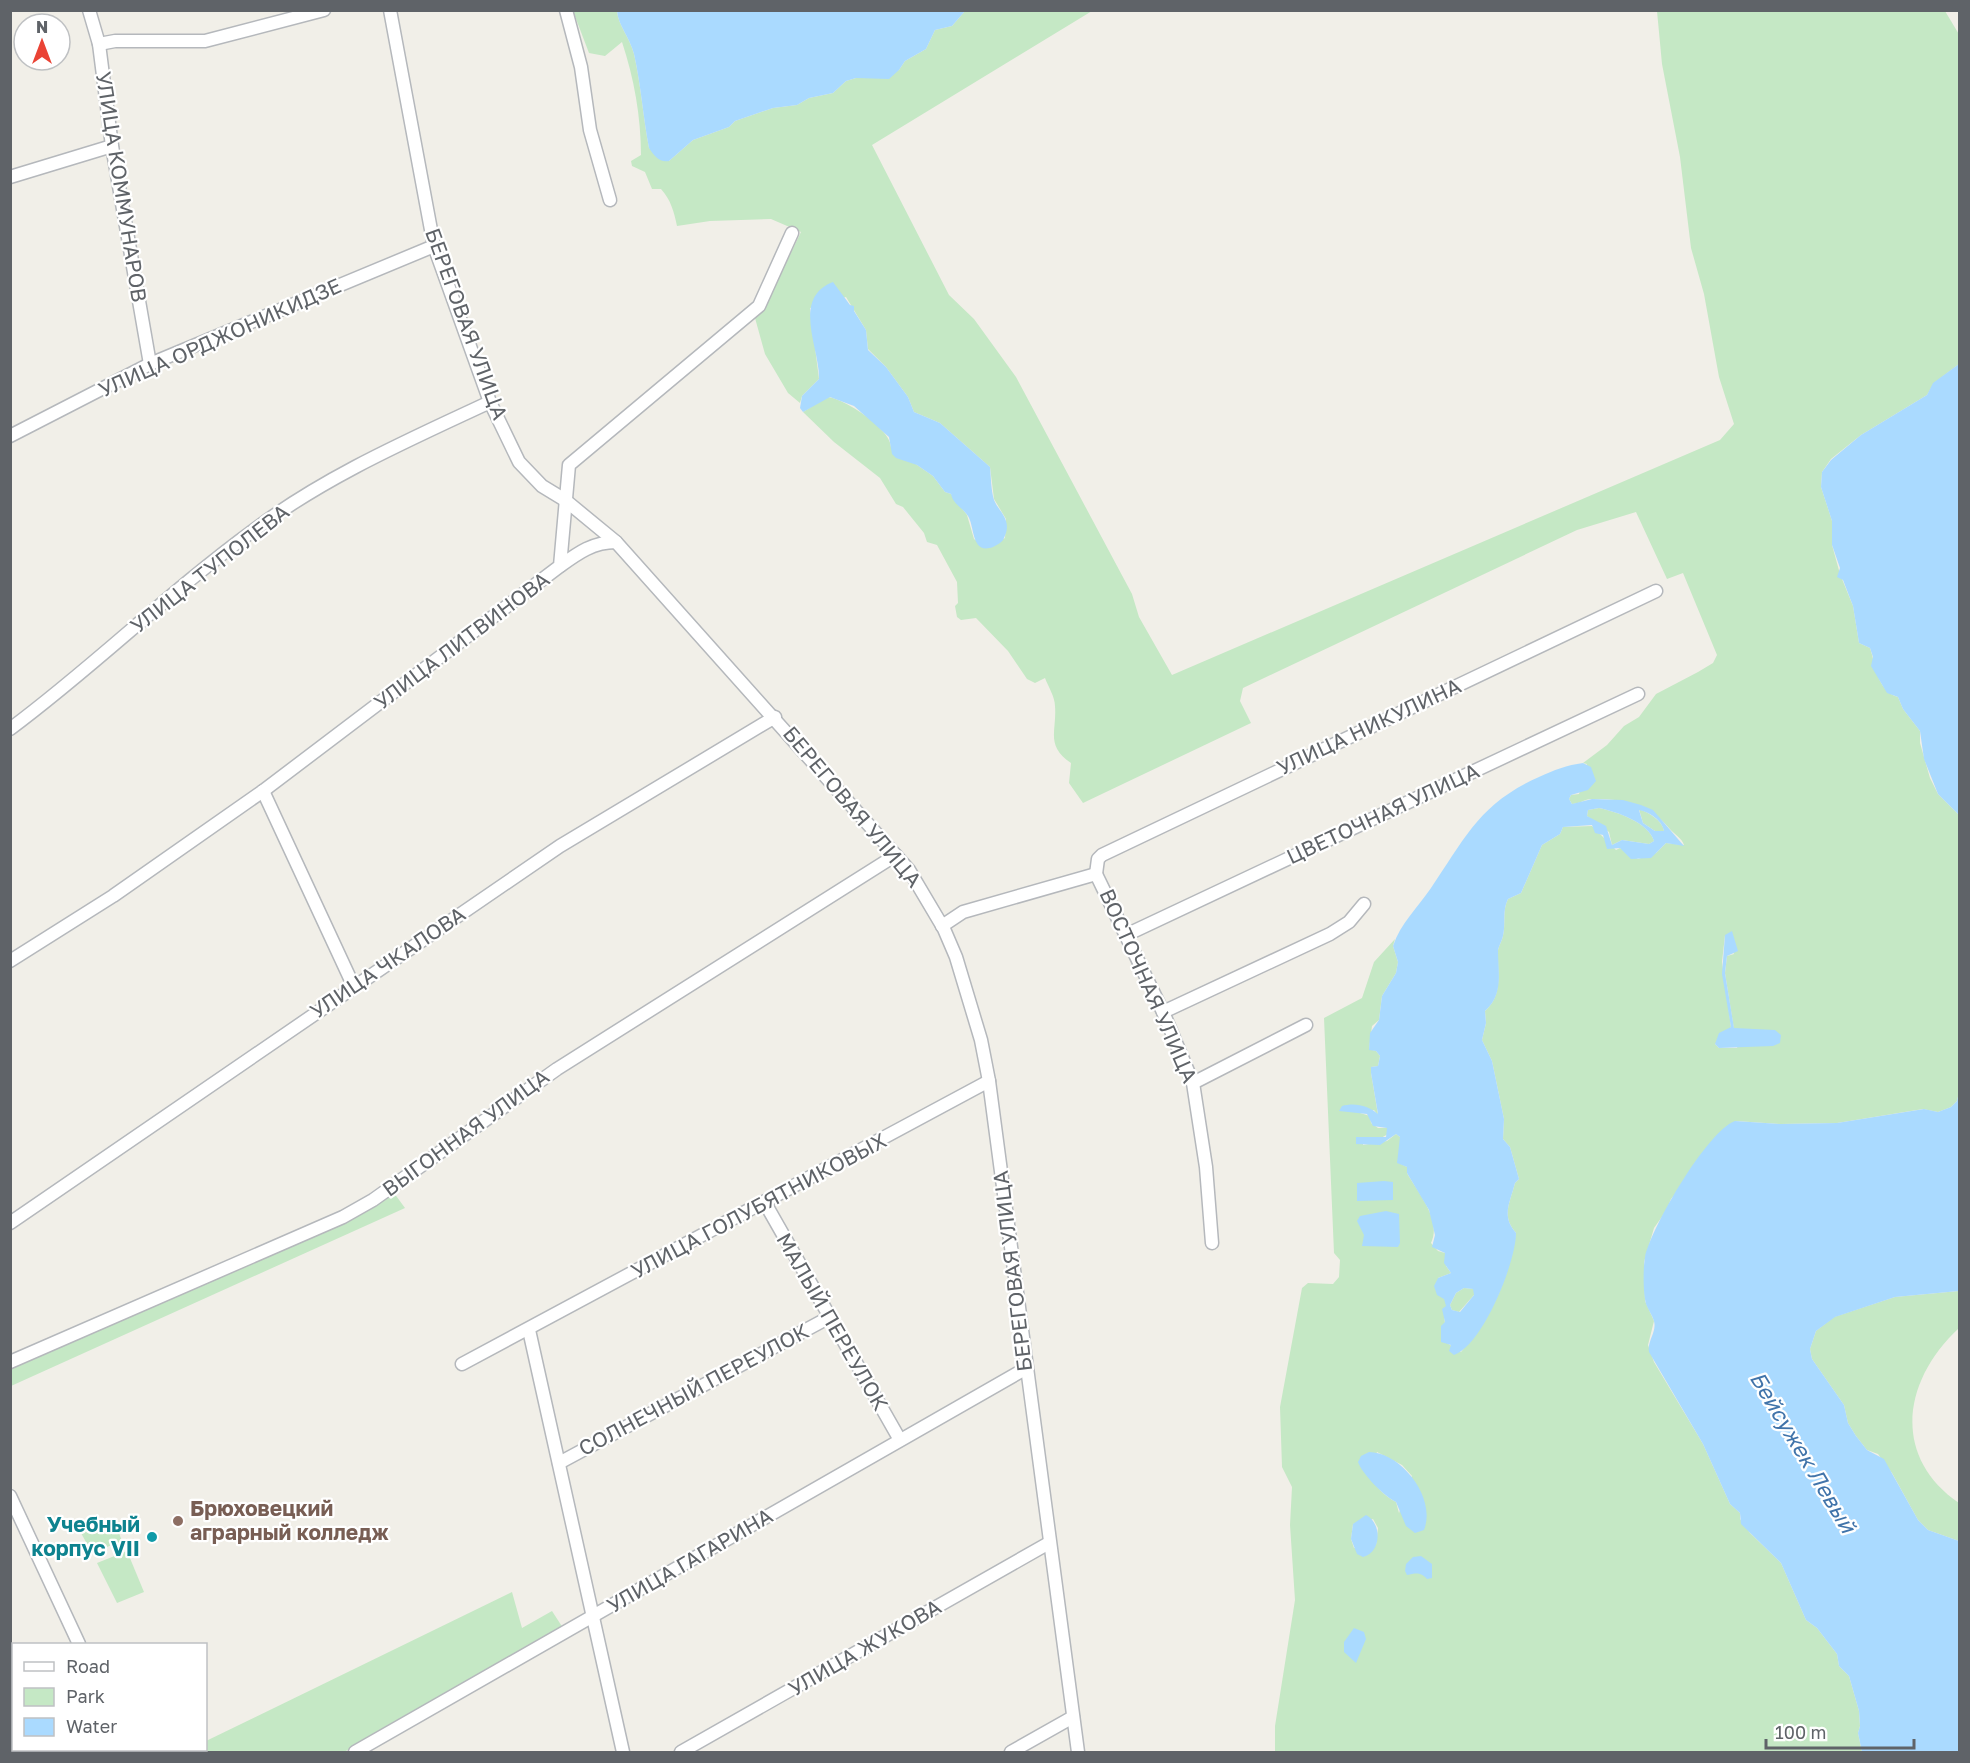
<svg xmlns="http://www.w3.org/2000/svg" width="1970" height="1763" font-family="'Golos Text',sans-serif">
<style>
.green{fill:#c5e8c5;fill-rule:evenodd}
.water{fill:#aadaff;fill-rule:evenodd}
.lines{fill:none;stroke-linecap:round;stroke-linejoin:round}
.minor-casing{stroke:#b5b8bc;stroke-width:15}
.minor{stroke:#fff;stroke-width:12}
.education-dot{fill:#8d6e63;stroke:#fff;stroke-width:2}
.culture-dot{fill:#0f9aa8;stroke:#fff;stroke-width:2}
.labels{text-anchor:middle;stroke-width:4.5;stroke-linejoin:round;paint-order:stroke}
.street-label{font-size:21px;fill:#5f6368;stroke:#fff}
.education-label{font-size:21px;font-weight:bold;fill:#785e54;stroke:#fff;text-anchor:start}
.culture-label{font-size:21px;font-weight:bold;fill:#0d838f;stroke:#fff;text-anchor:end}
.water-label{font-size:22px;font-style:italic;fill:#4174aa;stroke:#fff}
</style>
<rect width="100%" height="100%" fill="#f1efe8"/>
<g class="green">
<path d="M573 11H617C618 25 630 38 634 54 641 85 643 117 649 148L669 161 693 140 729 127 735 121 773 108 797 105 809 98 833 93 846 81 856 78 899 70 905 61 926 49 935 30 952 26 965 11H1092L872 145 949 295 974 319 1016 377 1132 594 1139 617 1172 675 1720 440 1734 424 1719 377 1704 294 1691 248 1680 157 1662 64 1657 11H1945L1960 36 1959 364 1934 383 1927 395 1861 435 1831 459 1822 472 1821 487 1832 521V545L1840 574 1853 606 1859 643 1870 648C1876 666 1877 691 1898 697L1903 709 1920 731V743L1930 778 1938 794 1959 815V1092L1957 1101 1951 1107 1938 1112 1923 1109 1837 1123 1780 1124 1736 1121 1671 1199 1666 1211 1654 1228 1644 1262 1645 1301 1654 1321 1648 1345 1654 1362 1703 1444 1730 1504 1740 1513V1519L1750 1533 1781 1563 1806 1620 1817 1628 1837 1654 1839 1666 1849 1676 1859 1711 1860 1726 1858 1733 1862 1752H1275V1726L1295 1600 1290 1525 1292 1487 1282 1467 1280 1407 1302 1288 1308 1283 1333 1284 1339 1277 1340 1260 1334 1253 1324 1018 1362 998 1374 962 1395 939 1393 946 1398 962 1396 973 1382 996 1379 1020 1372 1026 1369 1049 1376 1051 1380 1056 1378 1066 1371 1067V1073L1378 1115 1374 1110 1360 1113 1370 1116 1371 1123 1378 1128H1387L1388 1134 1381 1138 1363 1139V1145L1387 1141 1396 1134 1400 1137 1401 1164 1407 1167V1173C1418 1193 1442 1220 1431 1243L1438 1251 1445 1253 1446 1266 1451 1273 1438 1278 1447 1306 1444 1314 1447 1343 1461 1352C1493 1315 1508 1280 1516 1233 1501 1216 1510 1203 1515 1183L1519 1179 1510 1147 1503 1139 1504 1119 1492 1061 1482 1040 1486 1023 1485 1011C1504 994 1497 972 1498 950 1499 945 1502 941 1503 936 1506 923 1502 911 1508 899L1521 893 1542 845 1560 834 1563 827 1592 826 1616 850 1620 848 1638 859 1656 853 1666 843 1684 845C1682 838 1674 834 1669 828 1649 803 1620 798 1590 799 1583 800 1579 804 1572 804L1569 799 1571 795 1579 794 1587 764 1583 763 1607 745 1624 726 1639 717 1656 694 1698 672 1713 663 1717 655 1683 573 1667 579 1636 512 1577 530 1243 688 1240 701 1251 723 1083 803 1069 783 1071 763C1045 745 1057 731 1055 706 1055 697 1048 686 1045 678L1035 683 1027 679 1008 651 976 618 961 620 957 617 955 606 958 603 957 582 937 545 927 542 924 533 903 507 896 504 880 478 834 442 803 412 827 397C844 398 891 429 891 447L933 476 945 492 951 494 967 515 974 539 987 548 1005 538 1006 519 994 499 990 467 940 423 914 412 908 397 886 367 868 349 866 330 846 297 810 308 819 379 802 396 800 403 788 393 765 354 755 318 764 308 801 232 771 219 710 221 677 226C674 212 671 200 661 189H652L645 172 632 166 631 161 641 155C641 117 634 78 622 42L605 56 589 53ZM1725 935 1734 954 1727 956 1725 973 1734 1029H1743L1737 1048H1719L1715 1044 1731 1027 1722 962ZM1377 1452 1402 1465 1412 1476 1399 1513 1396 1502C1385 1497 1375 1485 1368 1475ZM1373 1519 1378 1528 1376 1545 1354 1548 1351 1539 1353 1524Z"/>
<path d="M1599 808C1617 812 1648 822 1654 841L1649 844 1622 840 1612 845 1609 832 1587 816 1588 810Z"/>
<path d="M1639 809C1649 813 1662 820 1664 831H1655L1643 823Z"/>
<path d="M394 1193 405 1208 11 1386 10 1367 344 1223Z"/>
<path d="M1464 1288 1474 1289V1295L1459 1312 1452 1310 1450 1305 1456 1293Z"/>
<path d="M1959 1291V1328C1903 1380 1891 1456 1959 1503V1541L1928 1530 1918 1520 1892 1473 1878 1454 1867 1450 1856 1436 1848 1423 1844 1405 1812 1359 1810 1349 1816 1331 1834 1317 1895 1297Z"/>
<path d="M114 1520 122 1541 92 1553 81 1533Z"/>
<path d="M127 1551 144 1592 117 1603 97 1563Z"/>
<path d="M512 1592 522 1628 552 1611 563 1628 344 1752H181L187 1750H206V1741Z"/>
</g>
<g class="water">
<path d="M617 11V10L965 11 952 26 935 30 926 49 905 61 899 70 889 79 856 78 846 81 833 93 809 98 797 105 773 108 735 121 729 127 693 140 669 161C660 163 654 156 649 148 643 117 641 85 634 54 630 38 618 25 617 11Z"/>
<path d="M833 282 850 305 854 306V311L866 330 868 350 886 367 908 397 914 412 940 423 990 467C991 477 991 490 994 500 999 512 1013 520 1004 538 1003 542 997 545 993 547 971 555 975 527 968 516 962 507 953 504 951 494L945 492 933 476 917 465 896 458 892 454 889 437 854 406 830 397 803 412 800 408 802 396 819 379C820 349 791 298 833 282Z"/>
<path d="M1959 364V815L1938 794 1924 759 1920 731 1903 709 1898 697 1887 693 1871 666 1873 657 1870 648 1859 643 1853 606 1843 580 1837 577 1840 568 1832 545V521L1821 487 1822 472 1831 460 1861 435 1927 395 1933 383Z"/>
<path d="M1583 763 1591 767 1596 781 1588 790 1571 795 1569 799 1572 804 1592 799 1623 800 1641 805 1653 810 1684 846 1666 843 1651 858 1631 859 1620 848 1607 849 1603 835 1595 833 1592 825 1563 827 1560 834 1542 845 1521 893 1508 899C1502 911 1506 923 1503 936 1502 941 1499 945 1498 950 1498 973 1504 994 1485 1011L1486 1023 1482 1040 1492 1061 1504 1119 1503 1139 1510 1147 1519 1179 1515 1183C1510 1203 1501 1216 1516 1233 1516 1262 1483 1345 1454 1355L1449 1351 1451 1345 1441 1342V1326L1445 1322 1442 1309 1446 1306 1444 1299 1437 1295 1434 1286 1438 1278 1451 1273 1444 1263 1445 1253 1432 1247 1435 1235 1429 1210 1407 1173V1167L1397 1163 1400 1137 1396 1134 1380 1145 1356 1144V1137H1386L1387 1128 1373 1126 1367 1114 1339 1111 1342 1106C1355 1102 1369 1106 1378 1114L1371 1073V1067L1378 1066 1380 1056 1376 1051 1369 1050 1370 1033 1379 1020 1382 996 1396 973 1398 962 1393 946C1400 924 1418 907 1431 888 1465 838 1480 803 1539 777 1554 770 1567 765 1583 763ZM1599 808C1617 812 1648 822 1654 841L1649 844 1622 840 1612 845 1606 826 1587 816 1588 810ZM1639 810C1649 812 1662 820 1664 831H1655L1643 823ZM1464 1288 1473 1289 1474 1295 1460 1312 1452 1310 1450 1305 1456 1293Z"/>
<path d="M1732 931 1738 951 1727 956 1725 973 1734 1028 1775 1030 1781 1035 1780 1043 1773 1046 1719 1048 1715 1044 1719 1033 1731 1027 1722 974 1725 935Z"/>
<path d="M1959 1092V1291L1895 1297 1835 1317 1816 1331 1810 1349 1812 1359 1844 1405 1848 1423 1856 1436 1867 1450 1884 1459 1918 1520 1928 1530 1959 1541V1752H1862L1858 1733 1860 1726 1859 1711 1849 1676 1839 1666 1837 1654 1817 1628 1806 1620 1781 1563 1741 1524 1740 1513 1730 1504 1703 1444 1649 1352C1647 1341 1657 1332 1654 1321 1652 1315 1648 1309 1646 1304 1643 1292 1643 1269 1645 1257 1651 1228 1707 1131 1735 1121L1780 1124 1837 1123 1924 1109 1938 1112 1951 1107 1957 1101Z"/>
<path d="M1384 1181 1393 1182V1200L1357 1201V1183Z"/>
<path d="M1386 1211 1399 1214 1400 1243 1398 1247 1362 1246 1364 1235 1357 1221 1360 1216Z"/>
<path d="M1369 1452C1400 1452 1437 1497 1424 1530L1415 1533 1406 1526 1396 1502C1385 1497 1362 1474 1358 1462L1361 1456Z"/>
<path d="M1366 1515C1382 1523 1382 1552 1363 1557L1357 1554 1351 1539 1353 1524Z"/>
<path d="M1421 1556 1432 1564V1578L1427 1579C1421 1572 1416 1573 1407 1575L1405 1571 1406 1564 1413 1557Z"/>
<path d="M1354 1628 1364 1632 1366 1639 1356 1663 1344 1652V1642Z"/>
</g>
<g class="lines">
<g class="minor-casing">
<g id="minor">
<path d="M89 10 99 44 112 146 150 364"/>
<path d="M390 10 434 246 490 402 519 462 542 486 565 500 616 542 909 870 944 929 956 957 981 1040 989 1081 1078 1752"/>
<path d="M566 10 581 67 590 130 610 200"/>
<path d="M99 44 115 41H205L324 10"/>
<path d="M10 177 112 146"/>
<path d="M10 436 150 364 434 246"/>
<path d="M560 566C578 553 593 542 616 542"/>
<path d="M10 729C95 666 169 592 254 530 326 476 409 440 490 402"/>
<path d="M263 791 354 987"/>
<path d="M1096 874 1098 859 1102 855 1656 591"/>
<path d="M1096 874 1163 1012 1193 1083 1206 1167 1212 1243"/>
<path d="M942 926 963 912 1096 874"/>
<path d="M1128 934 1638 694"/>
<path d="M10 961 113 896 263 791 560 566 569 465 759 306 792 233"/>
<path d="M1163 1012 1330 934 1349 922 1364 904"/>
<path d="M1193 1083 1306 1025"/>
<path d="M765 1203 900 1440"/>
<path d="M10 1223 560 846 775 717"/>
<path d="M529 1330 623 1752"/>
<path d="M10 1362 343 1217 373 1200 557 1069 896 855"/>
<path d="M462 1364 989 1081"/>
<path d="M559 1463 828 1318"/>
<path d="M10 1496 79 1644"/>
<path d="M127 1750 128 1752"/>
<path d="M355 1752 1025 1369"/>
<path d="M681 1752 1049 1543"/>
<path d="M1011 1752 1073 1717"/>
</g>
</g>
<use href="#minor" class="minor"/>
</g>
<circle class="education-dot" cx="178" cy="1521" r="6"/>
<circle class="culture-dot" cx="152" cy="1537" r="6"/>
<g class="labels">
<g class="street-label">
<text transform="translate(121 187) rotate(81)" y="7">УЛИЦА КОММУНАРОВ</text>
<text transform="translate(466 324) rotate(70)" y="7">БЕРЕГОВАЯ УЛИЦА</text>
<text transform="translate(220 338) rotate(-24)" y="7">УЛИЦА ОРДЖОНИКИДЗЕ</text>
<text transform="translate(210 569) rotate(-38)" y="7">УЛИЦА ТУПОЛЕВА</text>
<text transform="translate(462 641) rotate(-37)" y="7">УЛИЦА ЛИТВИНОВА</text>
<text transform="translate(1369 727) rotate(-25)" y="7">УЛИЦА НИКУЛИНА</text>
<text transform="translate(852 807) rotate(50)" y="7">БЕРЕГОВАЯ УЛИЦА</text>
<text transform="translate(1383 814) rotate(-25)" y="7">ЦВЕТОЧНАЯ УЛИЦА</text>
<text transform="translate(388 963) rotate(-34)" y="7">УЛИЦА ЧКАЛОВА</text>
<text transform="translate(1148 986) rotate(66)" y="7">ВОСТОЧНАЯ УЛИЦА</text>
<text transform="translate(466 1133) rotate(-36)" y="7">ВЫГОННАЯ УЛИЦА</text>
<text transform="translate(759 1206) rotate(-28)" y="7">УЛИЦА ГОЛУБЯТНИКОВЫХ</text>
<text transform="translate(1013 1271) rotate(-97)" y="7">БЕРЕГОВАЯ УЛИЦА</text>
<text transform="translate(832 1322) rotate(60)" y="7">МАЛЫЙ ПЕРЕУЛОК</text>
<text transform="translate(694 1390) rotate(-28)" y="7">СОЛНЕЧНЫЙ ПЕРЕУЛОК</text>
<text transform="translate(690 1561) rotate(-30)" y="7">УЛИЦА ГАГАРИНА</text>
<text transform="translate(865 1648) rotate(-30)" y="7">УЛИЦА ЖУКОВА</text>
</g>
<g class="education-label">
<text x="190" y="1516">Брюховецкий<tspan x="190" dy="24">аграрный колледж</tspan></text>
</g>
<g class="culture-label">
<text x="140" y="1532">Учебный<tspan x="140" dy="24">корпус VII</tspan></text>
</g>
<g class="water-label">
<text transform="translate(1803 1452) rotate(59)" y="8">Бейсужек Левый</text>
</g>
</g>
<rect width="1970" height="1763" fill="none" stroke="#5f6368" stroke-width="24"/>
<rect x="12" y="1643" width="195" height="108" fill="#ffffff" stroke="#bfc1c3" stroke-width="1.5"/>
<rect x="24" y="1662" width="30" height="9" fill="#ffffff" stroke="#bfc1c3" stroke-width="1.5"/>
<text x="66" y="1673" font-size="18" fill="#5f6368">Road</text>
<rect x="24" y="1688" width="30" height="18" fill="#c5e8c5" stroke="#bfc1c3" stroke-width="1.5"/>
<text x="66" y="1703" font-size="18" fill="#5f6368">Park</text>
<rect x="24" y="1718" width="30" height="18" fill="#aadaff" stroke="#bfc1c3" stroke-width="1.5"/>
<text x="66" y="1733" font-size="18" fill="#5f6368">Water</text>
<g transform="translate(42 42)"><circle r="28" fill="#ffffff" stroke="#bfc1c3" stroke-width="1.5"/>
<path d="M0-4.5L10 22L0 15L-10 22Z" fill="#ea4335"/>
<text y="-9" font-size="16" font-weight="bold" text-anchor="middle" fill="#5f6368">N</text>
</g>
<path d="M1766 1739v9h148v-9" fill="none" stroke="#5f6368" stroke-width="3"/>
<text x="1775" y="1739" font-size="18" fill="#5f6368" stroke="#ffffff" stroke-width="4.5" paint-order="stroke">100 m</text>
</svg>
